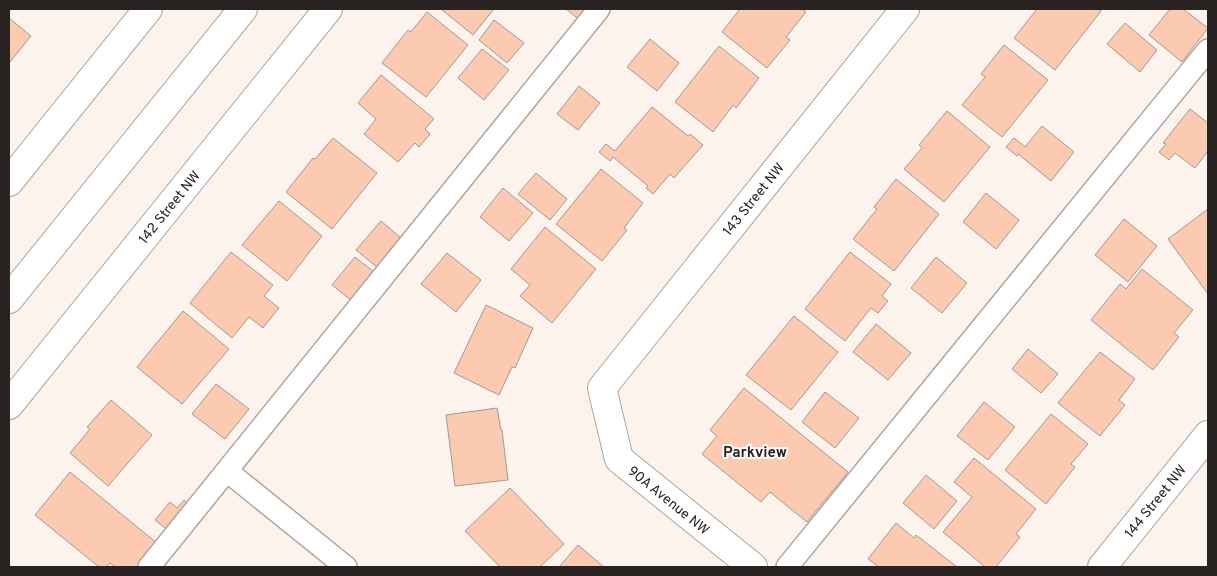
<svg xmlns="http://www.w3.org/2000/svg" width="1217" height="576" font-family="Overpass,sans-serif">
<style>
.building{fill:#fbcab0;stroke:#a49892}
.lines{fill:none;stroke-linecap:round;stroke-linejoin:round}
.service-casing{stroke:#b1a59e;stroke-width:24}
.minor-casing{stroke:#b1a59e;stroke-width:30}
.secondary-casing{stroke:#b1a59e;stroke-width:30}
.service{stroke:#fff;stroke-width:21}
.minor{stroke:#fff;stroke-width:28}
.secondary{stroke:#fff;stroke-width:28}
.labels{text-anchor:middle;stroke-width:4;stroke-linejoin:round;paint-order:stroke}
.street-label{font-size:14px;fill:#282320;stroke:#fff}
.neighbourhood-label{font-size:15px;font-weight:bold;fill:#282320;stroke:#fff}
</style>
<rect width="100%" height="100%" fill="#fdf3ed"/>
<g class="building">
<path d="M441 9H494L473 35Z"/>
<path d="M566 9H599L586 25Z"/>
<path d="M740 9H802L806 12 786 37 790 40 767 68 722 32Z"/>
<path d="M1037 9H1097L1101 11 1055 70 1014 38Z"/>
<path d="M1170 9H1183L1208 28 1182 62 1149 35Z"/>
<path d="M427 12 468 45 426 97 382 63 408 30 411 32Z"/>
<path d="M9 18 31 36 10 62 9 61Z"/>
<path d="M494 20 524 43 507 63 479 40Z"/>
<path d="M1125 23 1157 50 1140 72 1107 44Z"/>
<path d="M650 39 679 63 657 91 627 67Z"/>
<path d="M1004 45 1048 80 1002 137 962 105 985 77 981 74Z"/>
<path d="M719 46 759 78 736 108 733 105 713 132 675 102Z"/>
<path d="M482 49 509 70 484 100 458 78Z"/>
<path d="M381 75 434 119 425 129 430 134 419 147 415 143 398 162 364 134 376 119 358 103Z"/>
<path d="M579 86 600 103 578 130 557 114Z"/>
<path d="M652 107 688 136 690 134 703 145 674 178 670 174 653 194 646 188 648 186 613 157 610 161 599 152 606 144 615 151Z"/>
<path d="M1190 109 1208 123V151L1195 168 1175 153 1169 160 1159 152 1166 144 1163 143Z"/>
<path d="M947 111 990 147 944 202 904 169 922 148 919 145Z"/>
<path d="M1042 126 1074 152 1051 181 1018 154 1017 156 1006 147 1014 138 1025 147Z"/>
<path d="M333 138 377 173 332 229 286 192 313 158 315 159Z"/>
<path d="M601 169 643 203 624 228 627 230 602 261 556 224Z"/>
<path d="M536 173 567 199 550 220 518 194Z"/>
<path d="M896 179 939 214 894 271 853 239 877 209 874 207Z"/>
<path d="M503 188 533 213 509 241 480 217Z"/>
<path d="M986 193 1019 220 996 249 963 222Z"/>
<path d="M279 201 322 236 287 281 242 245Z"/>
<path d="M1208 209V294L1168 239Z"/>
<path d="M1124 219 1157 246 1128 282 1095 255Z"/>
<path d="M381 221 407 243 383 272 356 250Z"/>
<path d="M545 227 596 269 552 323 520 296 530 285 511 269Z"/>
<path d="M231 252 273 285 264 296 279 308 263 328 249 317 232 338 190 303Z"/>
<path d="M850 252 891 284 882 296 888 301 878 313 871 308 845 341 805 309Z"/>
<path d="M447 253 481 280 456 312 421 284Z"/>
<path d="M355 257 379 276 356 304 332 285Z"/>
<path d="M936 257 967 283 942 313 911 288Z"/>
<path d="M1142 269 1193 310 1174 333 1179 337 1153 370 1091 320 1120 284 1126 289Z"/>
<path d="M486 305 533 328 515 368 512 367 499 395 454 373Z"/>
<path d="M183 311 229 349 182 404 137 367Z"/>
<path d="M794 316 838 352 791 410 746 375Z"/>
<path d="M876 324 911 353 888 380 853 352Z"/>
<path d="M1028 349 1058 374 1041 393 1012 369Z"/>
<path d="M1100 352 1135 379 1119 400 1125 405 1100 436 1058 403Z"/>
<path d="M216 384 249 409 225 439 192 414Z"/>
<path d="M744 388 848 472 807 522 770 492 761 502 702 454 717 436 710 430Z"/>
<path d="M825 392 859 418 835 448 802 422Z"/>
<path d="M111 400 152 435 108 486 70 453 90 429 87 427Z"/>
<path d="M984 402 1015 427 988 460 957 436Z"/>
<path d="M497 408 501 430H502L508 480 455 486 446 415Z"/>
<path d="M1051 414 1088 444 1071 464 1075 467 1046 504 1005 470Z"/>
<path d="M974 458 1036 509 1016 534 1020 537 996 567H985L943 532 972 497 954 482Z"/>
<path d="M70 472 163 548 147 567H115L110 563 106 567H99L35 515Z"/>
<path d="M926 475 957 501 934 529 903 503Z"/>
<path d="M510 488 564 544 540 567H500L465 531Z"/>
<path d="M184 500 191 507 170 532 155 520 170 502 177 508Z"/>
<path d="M896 523 914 538 916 535 957 567H879L868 559Z"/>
<path d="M578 545 604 567H559Z"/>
</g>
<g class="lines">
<g class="service-casing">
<g id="service">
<path d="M227 471 346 567"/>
<path d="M149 567 599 9"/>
<path d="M787 567 1208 50"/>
</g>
</g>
<g class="minor-casing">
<g id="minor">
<path d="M9 182 148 9"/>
<path d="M9 405 328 9"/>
<path d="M753 567 619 459 602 388 905 9"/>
<path d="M1102 567 1208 435"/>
</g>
</g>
<g class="secondary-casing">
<path id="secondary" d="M9 299 243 9"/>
</g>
<use href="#service" class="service"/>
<use href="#minor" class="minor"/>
<use href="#secondary" class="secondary"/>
</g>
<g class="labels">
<g class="street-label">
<text transform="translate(753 199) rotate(-51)" y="5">143 Street NW</text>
<text transform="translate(169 207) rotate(-51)" y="5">142 Street NW</text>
<text transform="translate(669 500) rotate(39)" y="5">90A Avenue NW</text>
<text transform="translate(1155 501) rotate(-51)" y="5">144 Street NW</text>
</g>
<g class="neighbourhood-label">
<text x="755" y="457">Parkview</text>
</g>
</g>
<rect width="1217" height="576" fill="none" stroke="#282320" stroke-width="20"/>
</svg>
